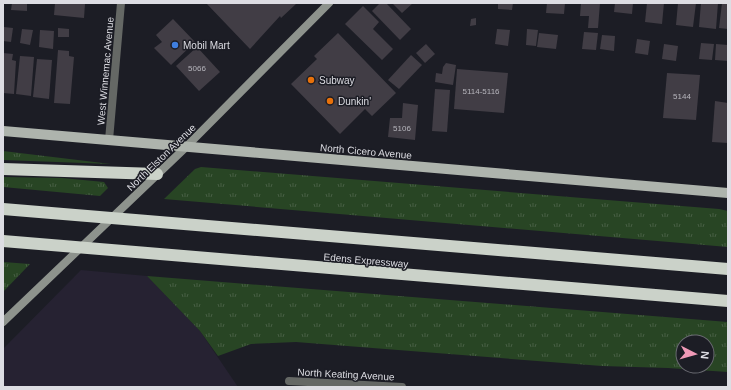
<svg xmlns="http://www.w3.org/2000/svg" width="731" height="390" font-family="Arial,sans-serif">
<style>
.commercial{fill:#262232}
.grass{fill:url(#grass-tufts);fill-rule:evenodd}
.building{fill:#413d45}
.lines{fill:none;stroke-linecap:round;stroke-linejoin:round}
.street{stroke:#656865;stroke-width:8}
.secondary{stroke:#8e938d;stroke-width:8}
.primary{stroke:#aeb4ad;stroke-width:10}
.highway{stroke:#cbd2c9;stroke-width:12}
.shop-dot{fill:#3f7fe0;stroke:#1c1d25;stroke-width:1.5}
.food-dot{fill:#e8710a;stroke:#1c1d25;stroke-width:1.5}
.labels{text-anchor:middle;stroke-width:3;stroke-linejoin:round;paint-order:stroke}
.number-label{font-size:8px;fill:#b6b5bc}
.poi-label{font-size:10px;fill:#dddde3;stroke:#1c1d25;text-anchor:start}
.street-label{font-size:10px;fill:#dddde3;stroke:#1c1d25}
</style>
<defs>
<pattern id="grass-tufts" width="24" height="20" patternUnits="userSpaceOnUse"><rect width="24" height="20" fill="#284524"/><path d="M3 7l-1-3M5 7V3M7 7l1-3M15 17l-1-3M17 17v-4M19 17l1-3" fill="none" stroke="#475f44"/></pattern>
</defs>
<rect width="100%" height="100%" fill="#1c1d25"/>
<path class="commercial" d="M81 270 147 276 200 331 238 387H3V349Z"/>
<g class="grass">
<path d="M3 151 111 164 3 160Z"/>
<path d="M201 167 719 209 728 211V247L164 199 195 169Z"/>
<path d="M3 177 62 178 104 182 108 188 100 196 3 187Z"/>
<path d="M3 262 30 264 3 292Z"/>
<path d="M147 276 728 322V372L668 368 602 366 296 342 251 344 218 356 200 331ZM683 342H707V366H683Z"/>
</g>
<g class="building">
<path d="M12 3H27V11L11 10Z"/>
<path d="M55 3 85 4 84 18 54 15Z"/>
<path d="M206 3H295L296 4 281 18 280 16 250 49Z"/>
<path d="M380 3H386L411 29 400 40 372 11Z"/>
<path d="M392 3H413L402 13Z"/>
<path d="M498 3H513L512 10 498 9Z"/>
<path d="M547 3H565L564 14 546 13Z"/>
<path d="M581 3H600L598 28H588L589 16H580Z"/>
<path d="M615 3H633L632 14 614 12Z"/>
<path d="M647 3H664L662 24 645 22Z"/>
<path d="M678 3H696L693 27 676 25Z"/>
<path d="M701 3H718L716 29 699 27Z"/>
<path d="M722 3H728V29L719 28Z"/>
<path d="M363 6 379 22 373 29 393 49 382 60 345 24Z"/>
<path d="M476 18V25L470 26 471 19Z"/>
<path d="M173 19 195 42 171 65 154 48 162 42 156 35Z"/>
<path d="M4 27 13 28 11 42 3 41Z"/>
<path d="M58 28 69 29V37H58Z"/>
<path d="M22 29 33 30 30 45 20 43Z"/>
<path d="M497 29 510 30 508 46 495 44Z"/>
<path d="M527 29 538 30 536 46 526 45Z"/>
<path d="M40 30 54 31 53 49 39 47Z"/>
<path d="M584 32 598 33 596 50 582 49Z"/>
<path d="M338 33 396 93 372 116 365 109 340 134 291 84 317 59 314 56Z"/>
<path d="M539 33 558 35 556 49 537 47Z"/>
<path d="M602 35 615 36 614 51 600 49Z"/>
<path d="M637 39 650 41 648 55 635 53Z"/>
<path d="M701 43 714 44 712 60 699 59Z"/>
<path d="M426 44 435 54 425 63 416 53Z"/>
<path d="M664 44 678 46 676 61 662 59Z"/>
<path d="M716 44 728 45V61L715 60Z"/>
<path d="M197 47 220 72 199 91 176 66Z"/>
<path d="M58 50 69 51V56L74 57 70 104 54 103Z"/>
<path d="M3 53 13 54 12 60 16 61 14 94 3 93Z"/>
<path d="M411 55 422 65 399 89 388 80Z"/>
<path d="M20 56 34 57 31 96 16 94Z"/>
<path d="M37 59 52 60 49 99 33 97Z"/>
<path d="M446 63 456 65 453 85 435 82 436 73 442 74 443 67Z"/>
<path d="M457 69 508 73 504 113 454 109Z"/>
<path d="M667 73 700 75 696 120 663 118Z"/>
<path d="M435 89 450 90 447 132 432 131Z"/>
<path d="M715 101 728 103V143L712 142Z"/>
<path d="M403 103 418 105 415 140 388 137 390 118H402Z"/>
</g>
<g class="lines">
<g class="street">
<path d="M109 140 121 3"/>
<path d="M289 381 402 387"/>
</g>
<path class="secondary" d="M3 322 186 147 329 3"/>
<path class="primary" d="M3 131 728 193"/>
<g class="highway">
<path d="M3 169 157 174"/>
<path d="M3 209 728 269"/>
<path d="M3 241 728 301"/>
</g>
</g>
<circle class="shop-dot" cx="175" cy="45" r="4"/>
<g class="food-dot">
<circle cx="311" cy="80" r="4"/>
<circle cx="330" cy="101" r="4"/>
</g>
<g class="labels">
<g class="number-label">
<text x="197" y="71">5066</text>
<text x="481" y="94">5114-5116</text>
<text x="682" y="99">5144</text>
<text x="402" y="131">5106</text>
</g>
<g class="poi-label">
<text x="183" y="49">Mobil Mart</text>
<text x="319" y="84">Subway</text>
<text x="338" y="105">Dunkin'</text>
</g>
<g class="street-label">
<text transform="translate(105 71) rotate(-85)" y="4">West Winnemac Avenue</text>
<text transform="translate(366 151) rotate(5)" y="4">North Cicero Avenue</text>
<text transform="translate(161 157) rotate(-44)" y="4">North Elston Avenue</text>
<text transform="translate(366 260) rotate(5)" y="4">Edens Expressway</text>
<text transform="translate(346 374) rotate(3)" y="4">North Keating Avenue</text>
</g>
</g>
<rect width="731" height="390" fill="none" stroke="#dddde3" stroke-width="8"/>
<g transform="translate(695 354) rotate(96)"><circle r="19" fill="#1c1d25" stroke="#696a71"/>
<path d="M0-3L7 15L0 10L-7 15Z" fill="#f09ab7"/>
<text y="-6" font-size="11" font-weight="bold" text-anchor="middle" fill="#dddde3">N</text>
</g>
</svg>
